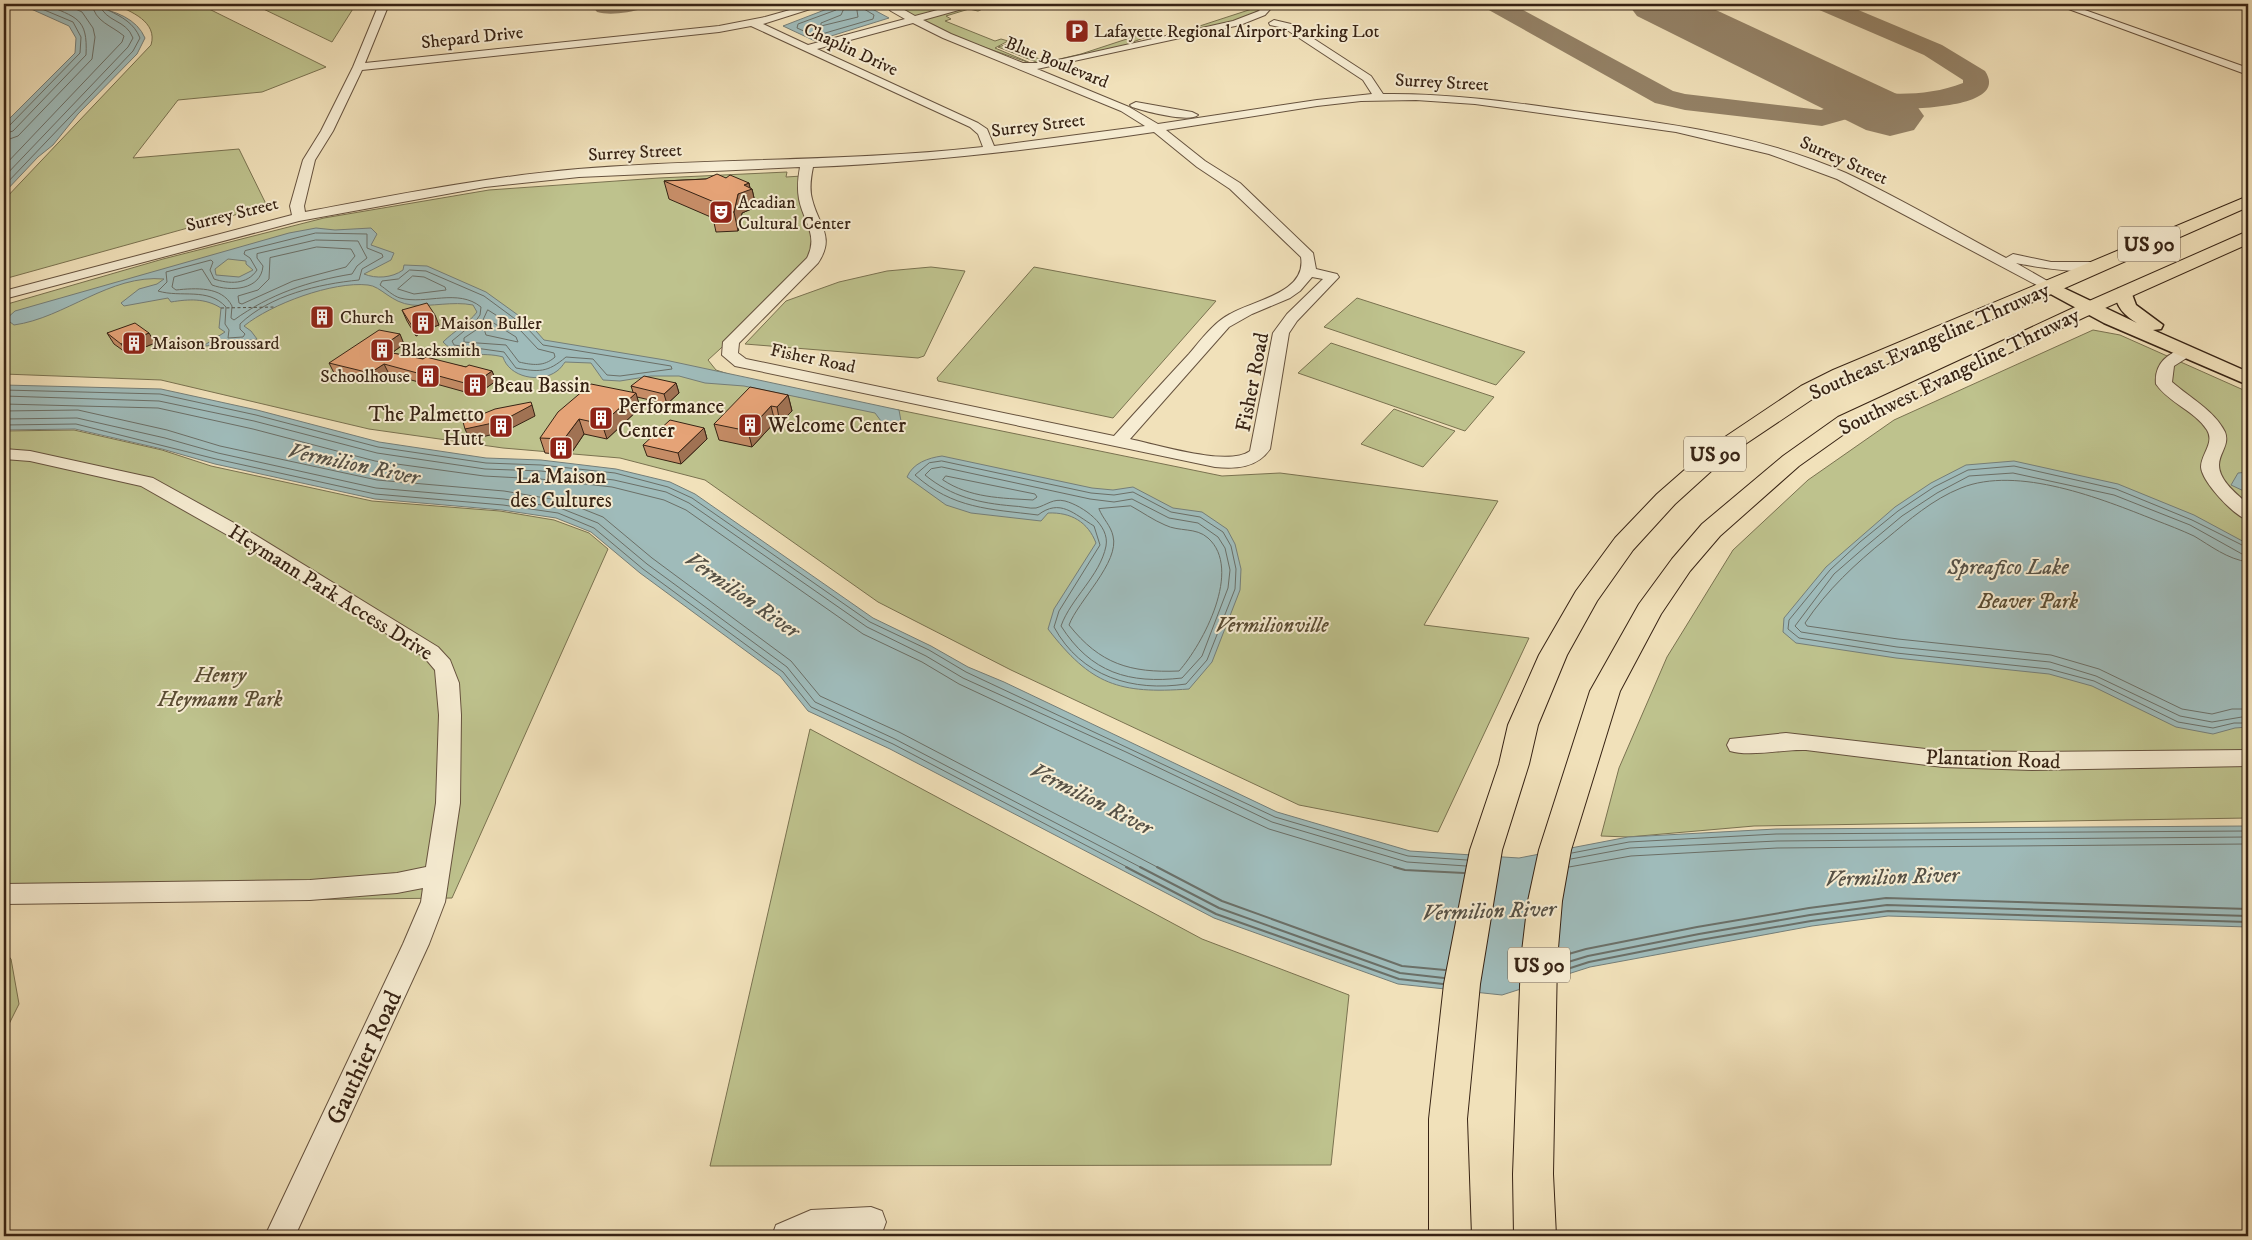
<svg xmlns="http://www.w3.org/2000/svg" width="2252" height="1240" font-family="'IM FELL DW Pica',serif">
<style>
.green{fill:#bec28d;stroke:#7a7250}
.water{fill:#9fbbba;stroke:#757e78;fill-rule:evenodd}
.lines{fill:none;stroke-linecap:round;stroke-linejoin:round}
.shore-far1{stroke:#6b6f67;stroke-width:1}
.shore{stroke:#6b6f67;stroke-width:2}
.ferry{stroke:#565146;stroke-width:1;stroke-dasharray:3 2.5;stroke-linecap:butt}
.taxiway{fill:#948267;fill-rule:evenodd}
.runway{fill:#948267;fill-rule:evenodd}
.minor-casing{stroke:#66523e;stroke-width:2}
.major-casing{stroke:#372314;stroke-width:3}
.highway-casing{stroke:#372314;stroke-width:2}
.minor{fill:#f6ecd2;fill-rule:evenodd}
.major{fill:#f1e1ba;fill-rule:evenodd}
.highway{fill:#f1e1ba;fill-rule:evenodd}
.wall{fill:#c58c66;stroke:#372314}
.shaded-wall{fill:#a07253;stroke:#372314}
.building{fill:#e5a377;stroke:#372314}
.labels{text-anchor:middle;stroke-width:4;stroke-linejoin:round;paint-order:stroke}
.far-poi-label{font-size:18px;fill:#372314;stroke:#f6ecd2;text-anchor:start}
.far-street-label{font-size:18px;fill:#372314;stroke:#f6ecd2}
.shield{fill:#f6ecd2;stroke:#705f4d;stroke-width:1}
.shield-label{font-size:20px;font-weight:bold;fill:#372314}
.street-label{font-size:21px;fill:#372314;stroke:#f6ecd2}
.poi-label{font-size:21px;fill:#372314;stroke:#f6ecd2;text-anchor:start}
.park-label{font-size:21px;font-style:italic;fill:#594b32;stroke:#f6ecd2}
.water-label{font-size:22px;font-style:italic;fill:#565146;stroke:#f6ecd2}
.near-street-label{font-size:25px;fill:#372314;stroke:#f6ecd2}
</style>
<rect width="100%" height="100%" fill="#f1e1ba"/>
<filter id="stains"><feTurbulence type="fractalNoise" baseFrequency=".004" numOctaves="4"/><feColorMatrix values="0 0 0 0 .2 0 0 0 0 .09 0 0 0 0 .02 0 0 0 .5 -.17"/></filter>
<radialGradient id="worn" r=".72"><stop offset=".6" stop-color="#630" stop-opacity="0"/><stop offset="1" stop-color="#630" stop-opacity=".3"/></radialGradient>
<g class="green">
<path d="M113 4H199L326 67 262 92 178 100 133 158 239 149 267 206 4 279V200L151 45C158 22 131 11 113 4Z"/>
<path d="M253 4H356L332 42Z"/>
<path d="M895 4H922L936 9 964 4 915 17Z"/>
<path d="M1256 4H1264C1250 25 1196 30 1172 35L1258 7 1259 5Z"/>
<path d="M973 5 985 8 978 11 969 9 946 16 951 19 945 21 995 41 1001 39 1008 41 995 48 1033 64 969 42 922 21 923 19Z"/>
<path d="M1139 35 1146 37 1115 49 1044 65 998 47 1011 43 1016 46 1012 48 1047 62 1081 54Z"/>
<path d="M787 172 786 177 802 176 815 233 808 259 732 338 708 360 716 370 799 397 899 410 1222 476 1280 473 1498 501 1424 625 1529 638 1438 832 1299 805 1011 670 878 602 705 480 620 458 503 448 369 429 161 380 4 374V305L163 259 324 218 489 190 659 178Z"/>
<path d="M931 267 965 271 924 356 918 358 745 344 786 301 839 282 887 271Z"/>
<path d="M1034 267 1216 301 1113 418 938 381 937 378Z"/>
<path d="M1357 298 1525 352 1496 385 1324 327Z"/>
<path d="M2093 330 2120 335 2248 392V818L1754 826 1628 837 1601 836 1619 768 1667 657 1733 550 1808 480 1894 420Z"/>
<path d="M1331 343 1494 397 1465 431 1298 373Z"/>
<path d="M1394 409 1455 431 1423 467 1361 444Z"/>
<path d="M74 430 162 450 211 466 372 501 500 511 554 520 589 533 608 549 452 898 4 903V431Z"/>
<path d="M810 729 1202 939 1349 995 1331 1165 710 1166Z"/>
<path d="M4 951 11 959 19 1004 4 1034Z"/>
</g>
<g class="water">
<path d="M20 4C60 4 129 0 145 38L137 54 78 114 53 145 38 157 4 193V124L75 53 76 38 69 26Z"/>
<path d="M840 4H863L889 18 815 41 783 26Z"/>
<path d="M316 228 335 230 371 228 377 234 371 245 394 253 391 260 364 274C376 279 392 278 403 270L404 265 427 266 486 292 529 323 544 340 665 360 899 410 901 421 884 425 875 413 744 386 705 383 679 376H651L620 381 603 380 591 363 565 362C563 365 560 369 557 371 540 384 509 377 503 357 482 351 460 360 443 342 454 331 468 324 477 312L473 305C452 301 432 307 412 305 391 303 381 286 368 285 333 281 271 304 244 326L251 331 257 339 222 345 203 346 225 332 219 328 221 308C205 298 189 299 171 302L168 298 124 306 121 303 139 289 157 284 164 279C110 274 65 318 14 325L6 319 15 311 289 233ZM228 259 246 261V264L253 270 239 277 216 275 215 269Z"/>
<path d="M4 385 161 389 257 410 379 442 486 458 541 460 616 469 670 482 695 494 873 618 931 646 968 667 1004 682 1277 812 1410 851 1519 858 1628 837 1776 829 2248 826V927L1888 916 1812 926 1590 967 1502 995 1398 984 1214 918 890 749 808 711 780 676 640 573 591 532 556 518 502 510 375 499 215 464 162 449 75 429 4 430Z"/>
<path d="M942 456 1092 488 1113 490 1133 487 1173 508 1202 512 1227 529 1235 544 1241 569 1240 590 1212 662 1189 689C1119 694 1091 685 1048 629L1054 609 1096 543C1088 522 1071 512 1048 513L1041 521 971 513 946 505 907 477C913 463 928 458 942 456Z"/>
<path d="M2014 461 2118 484 2194 515 2248 544V727L2235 728 2213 734 2176 727 2092 686 2049 674 1896 658 1796 643 1783 632 1784 618 1826 567 1895 507 1931 483 1966 465Z"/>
<path d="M2248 472V493L2231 485 2238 473Z"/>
</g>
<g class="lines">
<g class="shore-far1">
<path d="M839 4 836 10 798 24 797 28 815 36 873 19 874 15 864 9 862 4"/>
<path d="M846 4 841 15 821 23V26L858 17 856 4"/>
<path d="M4 127 9 126 80 53 81 37 73 22 30 4"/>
<path d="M4 134 13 131 86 55C88 17 76 18 45 4"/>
<path d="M4 141 18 136 92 59 95 37 93 28 82 12 65 4"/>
<path d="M4 166 122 42 124 36C111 25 95 22 92 4"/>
<path d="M4 177 128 47 133 38C126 19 106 23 99 4"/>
<path d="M4 186 133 51 140 38C134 23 122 17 108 10L106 4"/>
<path d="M316 233 367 234V248L382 254 383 257 362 269 359 280C319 284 270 295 240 324V329L245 334 243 337 228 338 229 330 225 324 226 307C208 287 181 298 158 291L167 282 166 272 211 260 213 262 210 270 214 279C229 284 247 285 257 270L250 258 244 254 245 251Z"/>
<path d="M316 240 358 241 367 258 357 266 352 274C309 281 270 294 234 320L231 318 232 306C222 286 195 288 176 290L172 287 174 277 202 269 212 285C231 292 261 290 263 266L257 258V254Z"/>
<path d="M317 247 351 249 355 256 346 267 293 281 242 304 239 303 238 296 258 290 269 279 270 258Z"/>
<path d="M410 270 426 271 484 296 526 327 543 345 671 366 672 369 620 376 607 375 593 359 566 357C547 373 539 372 516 368L504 352 454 345 452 341 475 322 480 315 481 307C458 288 426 305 400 298 393 296 386 289 380 285L382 281 398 279Z"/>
<path d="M413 276 424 277 445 287 446 290 414 294 398 289Z"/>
<path d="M488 310 521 331 538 349 554 353 555 357C544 367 532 365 519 362L506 345 464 342V338L479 328Z"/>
<path d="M492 322 516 337 518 342 486 335 485 332Z"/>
<path d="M4 390 160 394 256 415 378 447 486 463 541 465 615 473 668 487 692 498 870 622 929 650 966 672 1275 817 1408 856 1467 860"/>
<path d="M4 396 159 401 254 421 377 453 485 469 541 471 614 480 666 492 689 503 867 627 926 656 963 678 1126 752 1272 822 1407 862 1466 866"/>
<path d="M4 404 158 408 253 429 375 461 484 476 540 479 612 487 664 500 686 510 863 634 922 662 959 684 1269 829 1399 868"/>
<path d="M4 411 78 410 167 430 220 446 377 480 504 491 563 501 603 517 652 558 791 661 820 696 899 732 1159 868"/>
<path d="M4 419 77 418 165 438 218 453 376 488 504 499 560 508 598 523 647 564 787 667 815 702 895 739 1142 868"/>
<path d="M4 425 76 424 216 459 375 494 503 505 558 513 594 528 643 569 783 672 811 707 893 744 1129 868"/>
<path d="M942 461 1091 493 1114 495 1133 492 1171 512 1200 517 1223 532 1231 546 1236 569 1235 589 1207 660 1186 684C1133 692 1081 677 1054 627L1059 611 1100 545 1094 526C1074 514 1060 498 1038 515 990 509 953 509 915 475L929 463Z"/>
<path d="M942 467 1090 499 1114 502 1132 499 1169 518 1198 523 1218 537 1225 548 1230 570 1228 588 1202 656 1182 678C1129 684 1091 673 1061 626 1071 598 1100 576 1106 546 1110 525 1083 506 1065 501 1053 498 1047 505 1036 508 1030 509 1020 506 1013 506 979 503 952 497 925 475L931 469Z"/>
<path d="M946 476 1035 494 1037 497 1033 500C1001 498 970 498 943 480Z"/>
<path d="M1131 506C1142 512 1153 520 1165 525 1179 532 1196 527 1208 538 1243 569 1203 644 1179 671 1130 673 1100 664 1069 625 1078 601 1120 562 1113 536 1111 526 1103 519 1099 509Z"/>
<path d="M2248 548 2192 520 2116 489 2014 466 1968 470 1934 487 1898 511 1860 542 1830 570 1789 620 1788 629 1799 638 1896 653 2049 669 2094 681 2178 722 2213 728 2234 723H2248"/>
<path d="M2248 555 2242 554 2190 525 2114 495 2013 473 1969 476 1937 493 1902 516 1865 547 1834 574 1795 626 1801 632 1897 647 2050 662 2096 676 2180 716 2212 722 2248 716"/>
<path d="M2248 562C2227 559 2211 546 2194 536 2181 530 2168 525 2155 520 2102 499 2018 465 1961 488 1933 499 1909 520 1886 539 1856 563 1827 590 1805 623L1807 626 1898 639 2051 655 2099 669 2182 709 2212 714 2232 709H2248"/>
<path d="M1572 853 1629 842 1776 834 2248 831"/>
<path d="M1571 859 1630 848 1777 841 2248 837"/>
<path d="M1569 867 1631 856 1777 848 2248 844"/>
</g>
<g class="shore">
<path d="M1126 867 1216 914 1399 979 1443 984"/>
<path d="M1140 867 1219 908 1400 973 1444 978"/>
<path d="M1157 867 1222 901 1402 966 1445 970"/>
<path d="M1394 867 1405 870 1464 873"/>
<path d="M1558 957 1586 949 1697 927 1809 908 1886 898 2248 909"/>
<path d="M1558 965 1588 956 1699 934 1810 915 1887 905 2248 916"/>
<path d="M1558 972 1589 962 1700 940 1811 921 1888 911 2248 922"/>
</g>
<path class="ferry" d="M221 308 276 307"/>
<g class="taxiway">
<path d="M596 4H647L643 9C629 12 611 16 597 12L593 7Z"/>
<path d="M1483 4H1512L1673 91 1685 94 1821 110 1834 105 1843 92 1852 90C1889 95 1927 97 1963 83V80L1924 55 1817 9 1813 4H1844L1942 45 1985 71C2014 114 1879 110 1860 107L1854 117 1822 126 1685 110 1655 103 1487 9Z"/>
</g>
<path class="runway" d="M1628 4H1703L1914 102 1924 116 1914 130 1890 136 1866 130 1637 16Z"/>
<g class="minor-casing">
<g id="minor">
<path d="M379 4H389L365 63 719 26 765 17 811 4H826L763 24 808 45 905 19 891 11 884 4H894L915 16 960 4H975L973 6 923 20 951 34 1023 63H1045L1233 21 1259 11 1265 4H1275L1265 15 1240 25 1037 69 1129 107 1158 124 1317 100 1372 94 1363 80 1284 28 1270 25 1269 23 1274 20 1291 24 1371 76 1383 94C1447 93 1511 102 1574 111 1666 123 1761 135 1846 173 1900 198 1953 230 2006 258L2013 254 2051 262H2100L2107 266C2097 278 2031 266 2016 263L2058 287 2051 291 2046 290 1837 179 1769 154 1676 132 1475 104 1416 100 1361 101 1317 106 1166 130 1205 161 1240 183 1313 253 1316 269 1337 274 1339 277 1297 321 1289 333 1270 449C1257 468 1236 469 1215 467L735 366 722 355 723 342 807 258C819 235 803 221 799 199 797 188 798 178 800 167L579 177 485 187 299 221 4 299V291L292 215 290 206 303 160 321 131 353 67ZM913 23 943 38 1121 111 1145 126 994 146 987 129 978 123 817 49ZM751 26 970 127 978 134 983 147C848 162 713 158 578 169 486 177 396 195 305 212L304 206 315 160 333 131 362 70 719 32ZM1154 132 1197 167 1230 189 1301 257C1307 293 1254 300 1230 314 1213 323 1201 340 1189 354 1164 381 1139 408 1114 436L746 359 738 353 739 343 818 263C836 236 818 225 812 199 809 188 811 177 813 167 927 162 1041 149 1154 132ZM1312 277 1323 279 1287 314 1273 333 1250 451C1228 467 1158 445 1130 439L1229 327 1252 314 1290 298 1300 291Z"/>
<path d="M2055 4H2068L2248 68V75Z"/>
<path d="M1136 102 1192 112 1198 115C1189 123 1144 111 1132 107L1130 105Z"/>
<path d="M2188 347 2196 352 2174 366 2172 382C2189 397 2215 411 2225 432 2230 445 2219 453 2219 465 2219 481 2238 495 2248 504V520C2234 516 2202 482 2201 467 2201 454 2215 443 2207 430 2195 411 2169 403 2156 384 2154 363 2169 352 2188 347Z"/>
<path d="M4 449 30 451 153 478 252 533 438 647 450 660 459 683 461 715 460 803 445 902 429 944 295 1236H265L403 944 421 902 423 888 397 893 310 900 4 904V884L310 880 397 873 426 867 436 803 439 715 435 670 424 657 238 541 141 486 30 461 4 459Z"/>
<path d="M1786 733 1943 751 2032 752 2248 750V766L2032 770 1943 767 1806 750C1783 749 1750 757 1730 751L1727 745 1730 739Z"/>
<path d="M871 1207 882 1211 886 1222 882 1233 873 1236H772L776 1225 811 1210Z"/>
</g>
</g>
<g class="major-casing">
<path id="major" d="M2051 282 2137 323C2125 316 2116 307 2115 293L2118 289H2130L2136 305 2163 325 2161 329 2153 330 2248 372V385L2104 323 2045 291 2042 287 2045 283Z"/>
</g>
<g class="highway-casing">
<g id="highway">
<path d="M2248 196V207L2040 299 1849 380 1817 396 1729 455 1675 504 1633 550 1597 601 1567 655 1538 725 1529 764 1502 850 1480 984 1467 1119 1471 1236H1429V1119L1444 984 1470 850 1499 764 1508 725 1539 655 1576 591 1615 538 1657 494 1713 445 1801 386 1833 370Z"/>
<path d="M2248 231V244L2085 317 1854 427 1799 466 1720 536 1690 571 1661 614 1620 691 1571 850 1562 901 1557 960 1553 1174 1556 1236H1514L1513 1174 1521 960 1528 901 1539 850 1590 691 1639 604 1672 559 1702 524 1783 456 1838 417 2071 309Z"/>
</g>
</g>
<use href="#minor" class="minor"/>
<use href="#major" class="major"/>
<use href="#highway" class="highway"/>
</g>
<g class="wall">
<path d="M726 178 749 183 750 188 752 189 756 207 742 213 738 231 716 232 713 218 669 199 664 181Z"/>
<path d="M402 310 439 325 427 329 416 336 407 321Z"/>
<path d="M107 333 155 343 128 354 114 344Z"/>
<path d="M404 344 392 353 466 367 492 371 496 381 476 395 429 382 426 384 389 374 375 383 334 373 329 363Z"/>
<path d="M676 383 679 393 667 404 637 397 640 408 607 439 584 434 570 455 545 453 540 438 633 392 631 386Z"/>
<path d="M788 395 792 411 780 423 775 422 752 447 719 440 714 424Z"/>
<path d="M704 428 707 439 681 464 647 456 643 445Z"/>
</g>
<g class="shaded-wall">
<path d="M749 183 750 189H752L756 207 742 213 738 231 734 212 738 194 744 185Z"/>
<path d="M435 315 439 325 427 329 416 336 412 326 423 318Z"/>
<path d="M149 333 155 343 128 354 121 344Z"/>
<path d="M400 334 404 344 382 360 377 350Z"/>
<path d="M384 364 389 374 375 383 370 373Z"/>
<path d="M492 371 496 381 476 395 472 385Z"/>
<path d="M424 372 429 382 426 384 421 374Z"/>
<path d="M676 383 679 393 667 404 664 394Z"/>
<path d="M636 393 640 408 607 439 602 424Z"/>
<path d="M788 395 792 411 780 423 777 407Z"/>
<path d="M532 405 535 416 506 431 470 440 465 429Z"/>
<path d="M771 406 775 422 752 447 748 431Z"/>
<path d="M579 419 584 434 570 455 564 439Z"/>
<path d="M704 428 707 439 681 464 678 453Z"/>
</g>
<g class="building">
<path d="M717 174 726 178 730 175 749 183 744 185 752 189 738 194 734 212 711 213 714 202 664 181 706 179Z"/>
<path d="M427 303 435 315 423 318 412 326 402 310Z"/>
<path d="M135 323 149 333 121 344 107 333Z"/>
<path d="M379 330 400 334 377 350 423 359 426 357 466 367 469 365 492 371 472 385 424 372 421 374 384 364 370 373 329 363Z"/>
<path d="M644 376 676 383 664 394 631 386Z"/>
<path d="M591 384 636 393 602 424 579 419 564 439 540 438 558 412Z"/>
<path d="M750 387 788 395 777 407 771 406 748 431 714 424Z"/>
<path d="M531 402 532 405 502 421 465 429 463 422 495 409Z"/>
<path d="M670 420 704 428 678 453 643 445Z"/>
</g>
<defs>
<g id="parking-square" transform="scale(1.25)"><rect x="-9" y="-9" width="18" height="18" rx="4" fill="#8f2418" stroke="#f6ecd2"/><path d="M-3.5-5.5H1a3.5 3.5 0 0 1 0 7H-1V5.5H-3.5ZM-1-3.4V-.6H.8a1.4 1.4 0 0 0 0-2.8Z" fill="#fff"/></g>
<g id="theatre-square" transform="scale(1.25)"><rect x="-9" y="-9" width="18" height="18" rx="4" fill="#8f2418" stroke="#f6ecd2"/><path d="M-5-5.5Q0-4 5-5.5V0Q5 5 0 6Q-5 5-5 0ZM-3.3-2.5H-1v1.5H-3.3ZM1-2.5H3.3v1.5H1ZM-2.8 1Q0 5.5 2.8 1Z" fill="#fff"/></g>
<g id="building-square" transform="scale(1.25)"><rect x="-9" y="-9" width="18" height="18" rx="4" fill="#8f2418" stroke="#f6ecd2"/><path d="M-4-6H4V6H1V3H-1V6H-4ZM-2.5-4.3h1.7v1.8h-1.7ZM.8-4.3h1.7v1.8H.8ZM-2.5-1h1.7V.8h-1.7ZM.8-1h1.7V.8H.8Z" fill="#fff"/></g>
</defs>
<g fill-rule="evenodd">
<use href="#parking-square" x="1077" y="31"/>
<use href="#theatre-square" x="721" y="212"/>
<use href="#building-square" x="322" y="317"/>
<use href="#building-square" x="423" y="323"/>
<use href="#building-square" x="134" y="343"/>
<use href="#building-square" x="382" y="350"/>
<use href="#building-square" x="428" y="376"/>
<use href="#building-square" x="475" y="385"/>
<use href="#building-square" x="601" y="418"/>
<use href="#building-square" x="750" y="425"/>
<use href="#building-square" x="501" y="426"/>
<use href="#building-square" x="561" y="448"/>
</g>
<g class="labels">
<g class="far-poi-label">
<text x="1094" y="37">Lafayette Regional Airport Parking Lot</text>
<text x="738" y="208">Acadian<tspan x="738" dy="21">Cultural Center</tspan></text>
<text x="340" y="323">Church</text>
<text x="440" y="329">Maison Buller</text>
<text x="152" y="349">Maison Broussard</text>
<text x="400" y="356">Blacksmith</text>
<text x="410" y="382" text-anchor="end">Schoolhouse</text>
</g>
<g class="far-street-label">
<text transform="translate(472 37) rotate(-6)" y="6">Shepard Drive</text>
<text transform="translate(851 49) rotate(25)" y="6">Chaplin Drive</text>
<text transform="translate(1057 62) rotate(22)" y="6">Blue Boulevard</text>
<text transform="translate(1442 82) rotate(3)" y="6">Surrey Street</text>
<text transform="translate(1038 125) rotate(-7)" y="6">Surrey Street</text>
<text transform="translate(635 152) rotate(-3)" y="6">Surrey Street</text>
<text transform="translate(1844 160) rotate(24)" y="6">Surrey Street</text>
<text transform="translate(232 214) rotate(-14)" y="6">Surrey Street</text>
<text transform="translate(813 358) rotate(12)" y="6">Fisher Road</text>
</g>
<g class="shield">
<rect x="2118" y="226.5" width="62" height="35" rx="4"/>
<rect x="1684" y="436.5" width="62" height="35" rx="4"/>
<rect x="1508" y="947.5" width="62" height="35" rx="4"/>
</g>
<g class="shield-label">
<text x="2149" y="251">US 90</text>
<text x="1715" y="461">US 90</text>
<text x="1539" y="972">US 90</text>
</g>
<g class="street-label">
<text transform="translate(1929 341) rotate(-24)" y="7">Southeast Evangeline Thruway</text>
<text transform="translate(1959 371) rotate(-26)" y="7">Southwest Evangeline Thruway</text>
<text transform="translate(1252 382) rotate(-79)" y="7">Fisher Road</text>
<text transform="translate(331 592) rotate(32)" y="7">Heymann Park Access Drive</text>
<text transform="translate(1993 759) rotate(2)" y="7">Plantation Road</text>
</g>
<g class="poi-label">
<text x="492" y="392">Beau Bassin</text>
<text x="618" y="413">Performance<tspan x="618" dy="24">Center</tspan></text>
<text x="484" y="421" text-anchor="end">The Palmetto<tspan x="484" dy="24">Hutt</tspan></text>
<text x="768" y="432">Welcome Center</text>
<text x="561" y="483" text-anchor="middle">La Maison<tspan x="561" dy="24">des Cultures</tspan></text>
</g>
<g class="park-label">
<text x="2028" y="608">Beaver Park</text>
<text x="1272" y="632">Vermilionville</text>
<text x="220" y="682">Henry<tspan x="220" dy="24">Heymann Park</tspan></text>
</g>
<g class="water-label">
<text transform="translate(354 463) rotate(12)" y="8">Vermilion River</text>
<text x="2008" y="574">Spreafico Lake</text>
<text transform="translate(743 594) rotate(35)" y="8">Vermilion River</text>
<text transform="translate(1092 798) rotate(27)" y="8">Vermilion River</text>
<text transform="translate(1892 876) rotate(-2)" y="8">Vermilion River</text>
<text transform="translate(1489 910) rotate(-2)" y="8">Vermilion River</text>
</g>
<g class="near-street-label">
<text transform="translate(363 1057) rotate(-65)" y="9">Gauthier Road</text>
</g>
</g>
<rect width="2252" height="1240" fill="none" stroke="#f1e1ba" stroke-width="20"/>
<rect x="5" y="5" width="2242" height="1230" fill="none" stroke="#372314" stroke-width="2.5"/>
<rect x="10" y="10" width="2232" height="1220" fill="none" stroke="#372314"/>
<rect width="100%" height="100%" filter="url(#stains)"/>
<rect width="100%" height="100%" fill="url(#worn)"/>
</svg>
